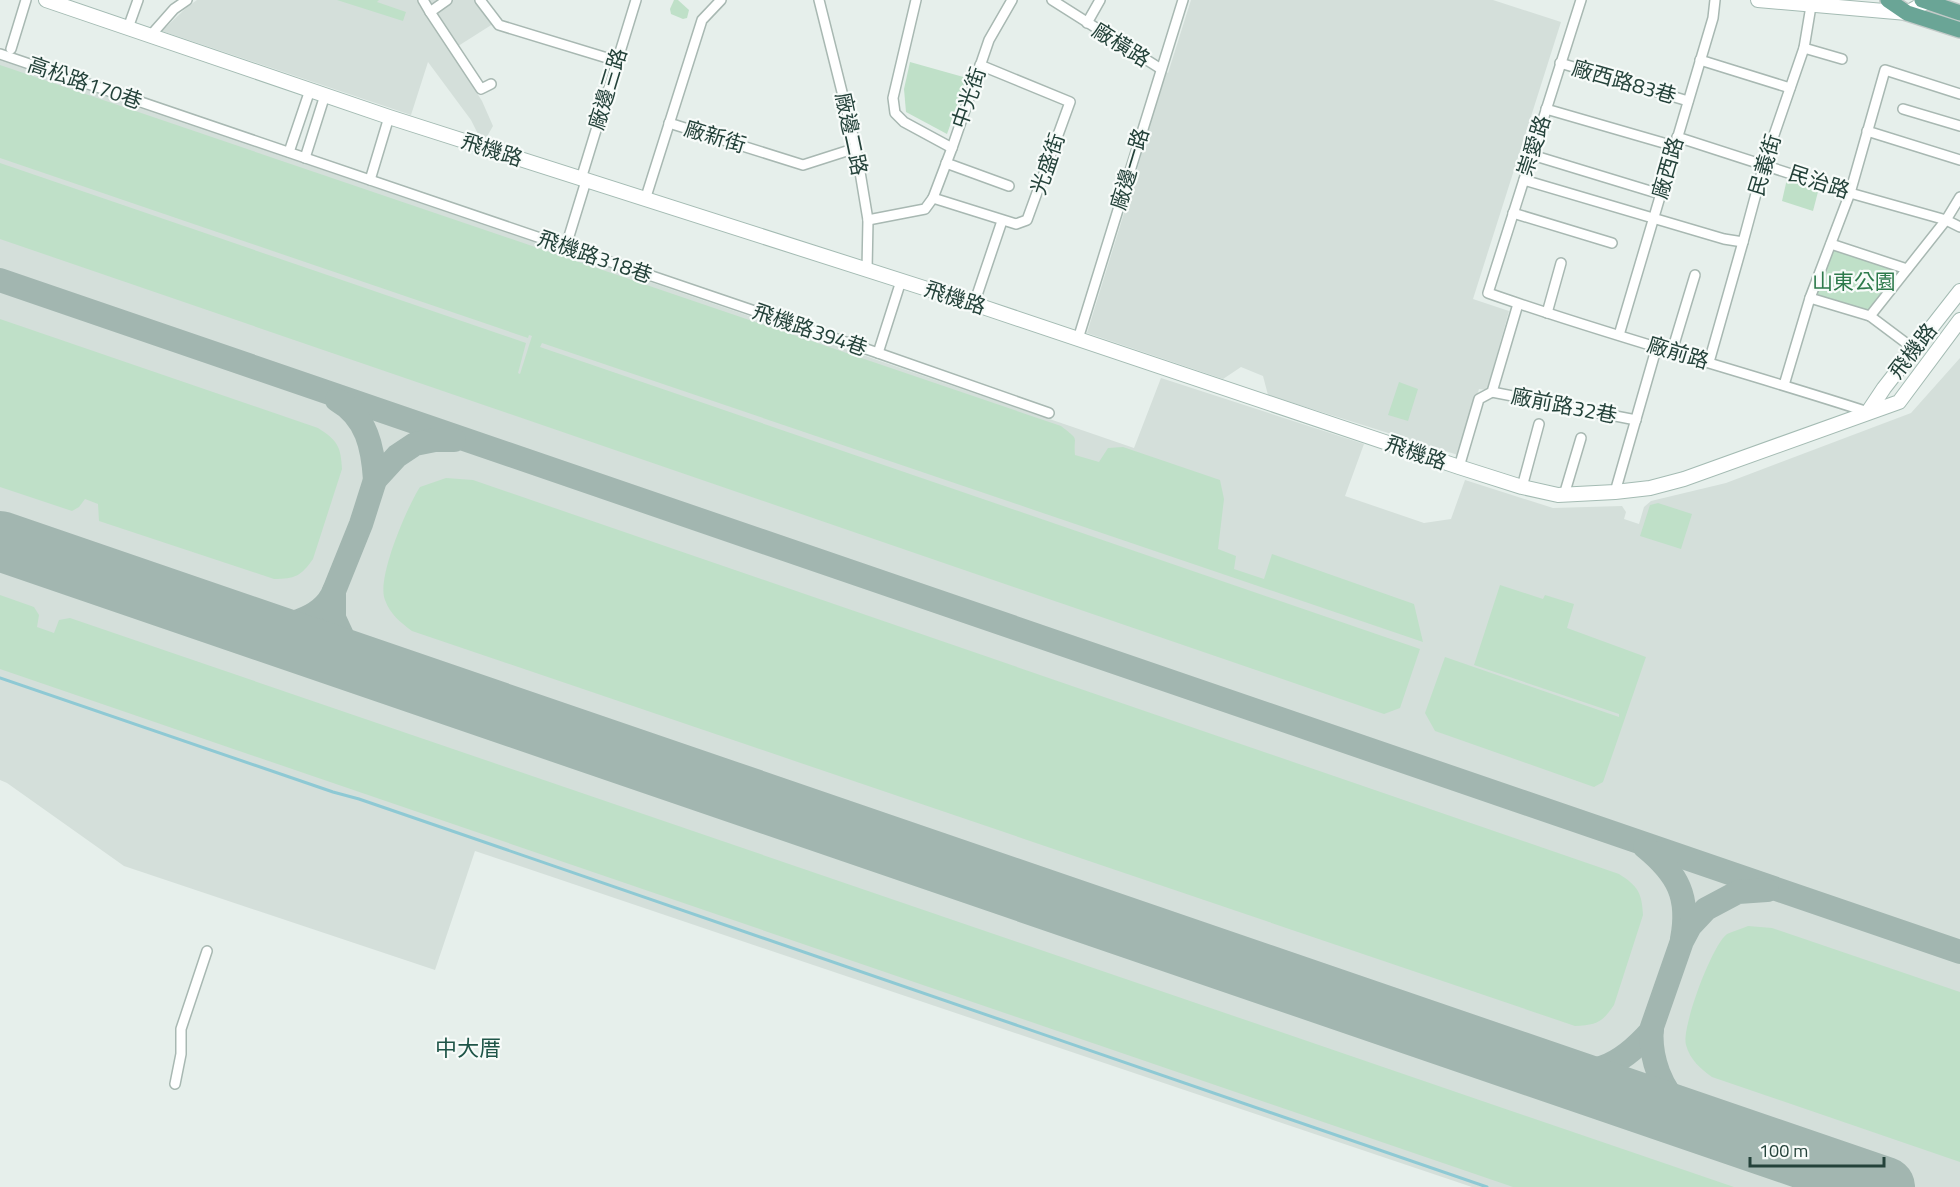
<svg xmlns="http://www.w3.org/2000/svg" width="1960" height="1187" font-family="'Titillium Web','Noto Sans TC',sans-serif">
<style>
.built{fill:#d4dfda}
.green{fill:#bfe0c8}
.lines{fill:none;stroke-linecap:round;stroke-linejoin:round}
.stream{stroke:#8ec9d4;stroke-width:3}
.taxiway{stroke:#a2b6b0;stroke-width:24}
.runway{stroke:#a2b6b0;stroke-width:60}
.street-casing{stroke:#a8b8b2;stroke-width:12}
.secondary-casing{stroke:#a4bbb3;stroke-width:16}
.primary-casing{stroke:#c2cac8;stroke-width:18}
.street{stroke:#fff;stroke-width:9}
.secondary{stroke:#fff;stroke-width:14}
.primary{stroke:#6aa596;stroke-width:15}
.labels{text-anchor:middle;stroke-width:4.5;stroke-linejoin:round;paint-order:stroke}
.street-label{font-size:21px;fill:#24423a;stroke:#f7fbf9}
.park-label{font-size:21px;fill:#2d7a4b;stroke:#f7fbf9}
.neighbourhood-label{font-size:22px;fill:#1f5548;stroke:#f7fbf9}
</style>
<rect width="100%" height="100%" fill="#e6efeb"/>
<g class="built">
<path d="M197 0H418L482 101 493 126 485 140 477 137V132L471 120 428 62 411 115 162 31 186 8Z"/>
<path d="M424 0H480L496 22 455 48Z"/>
<path d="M1191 0H1493L1561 22 1473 299 1509 311 1487 390 1479 389 1458 455 1268 395 1263 376 1241 367 1223 379 1087 333 1133 184 1165 71 1168 73Z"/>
<path d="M0 59 1134 448 1161 378 1364 444 1345 496 1424 523 1451 519 1465 480 1553 508 1622 506 1626 512 1624 519 1639 524 1644 507 1651 501 1726 483 1911 413 1960 358V1187H1472L475 851 435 970 124 866 7 783 0 780Z"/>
</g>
<g class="green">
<path d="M337 0H379L377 2 406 12 403 21Z"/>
<path d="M674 0H678L689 10 687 18 683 19 671 14 670 9Z"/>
<path d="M910 62 967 78 947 134 906 112 904 89Z"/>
<path d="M0 65 1061 426C1081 442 1073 434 1075 455L1099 462 1108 448 1123 447 1220 480 1224 499 1218 549 1236 556 1234 569 1264 579 1272 554 1414 604 1423 642 542 343 540 347 1420 649 1400 708 1384 714 0 239V163L526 343 518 373 520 374 532 336 529 335 528 338 0 158Z"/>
<path d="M1787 179 1819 188 1813 211 1782 201Z"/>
<path d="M1830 249 1900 271 1868 311 1816 295Z"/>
<path d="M0 319 318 428C337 440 341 446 342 469L313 559C301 576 295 579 274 579L99 521 98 504 85 499 79 507 72 511 0 487Z"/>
<path d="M1399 382 1418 389 1408 421 1388 415Z"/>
<path d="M446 478 473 480 1619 874C1638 886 1642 893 1643 915L1614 1005C1602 1023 1596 1025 1575 1026L412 631C400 622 390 614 385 600 376 579 407 507 420 487Z"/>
<path d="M1658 503 1692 514 1681 549 1640 536 1650 505Z"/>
<path d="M1500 585 1543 599 1545 595 1574 604 1567 628 1646 657 1603 782 1594 787 1435 731 1425 713 1445 657 1619 717V714L1474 665Z"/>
<path d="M0 595 34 607 39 615 37 627 54 633 59 620 70 618 1734 1187H1513L0 669Z"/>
<path d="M1748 926 1772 928 1960 992V1162L1712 1077C1701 1069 1690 1060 1686 1045 1681 1028 1712 945 1727 934 1733 931 1742 929 1748 926Z"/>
</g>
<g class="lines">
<path class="stream" d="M0 678 333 792 359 799 1487 1187"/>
<g class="taxiway">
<path d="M0 280 1960 952"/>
<path d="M337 400C367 417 373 448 375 480"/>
<path d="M251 628C281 628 322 621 334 591"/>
<path d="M361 666 346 644 334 618V591L361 524 375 480 397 456 415 444 435 440H454"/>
<path d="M1645 847C1678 874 1690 897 1682 939"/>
<path d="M1540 1069C1593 1076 1616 1071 1652 1030"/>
<path d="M1709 1127C1701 1122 1692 1117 1685 1111 1661 1091 1649 1057 1652 1027L1682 941 1690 926 1706 909 1738 892 1767 890"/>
</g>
<path class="runway" d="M0 541 1885 1187"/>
<g class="street-casing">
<g id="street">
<path d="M423 0 430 12"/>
<path d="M447 0 430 12 481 89 491 84"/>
<path d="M480 0 499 25 617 61"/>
<path d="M819 0 856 148 868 220 867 270"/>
<path d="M916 0 893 98 895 113 904 122 952 148"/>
<path d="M1052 0 1161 69"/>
<path d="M1581 0 1488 293C1613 337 1742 371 1868 412"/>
<path d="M1087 23 1100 0"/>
<path d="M128 28 138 0"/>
<path d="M151 35 174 9 187 0"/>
<path d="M1804 48 1842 59"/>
<path d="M11 49 26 0"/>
<path d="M0 54 878 353 1049 413"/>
<path d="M1700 60 1790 88"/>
<path d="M1560 63 1688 101"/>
<path d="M1546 109 1674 146"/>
<path d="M1903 109 1960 126"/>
<path d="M669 123 803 165 856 148"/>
<path d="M1867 131 1960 160"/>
<path d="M1677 137 1850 193 1946 220 1960 227"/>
<path d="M289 152 310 90"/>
<path d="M1532 155 1660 194"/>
<path d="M305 158 325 95"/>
<path d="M946 163 1009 186"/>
<path d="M581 179 636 0"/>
<path d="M370 180 389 117"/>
<path d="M1524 180 1724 239 1743 242 1764 164 1804 48 1812 0"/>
<path d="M933 198 952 148 989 40 1012 0"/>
<path d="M645 200 702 20 721 0"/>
<path d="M1513 213 1612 243"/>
<path d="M868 220 925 209 933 198 1016 224 1027 220 1070 102 980 65"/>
<path d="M1831 244 1907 269"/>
<path d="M566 246 586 181"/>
<path d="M1810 298 1870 316 1914 349"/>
<path d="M974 304 1002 221"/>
<path d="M1547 313 1561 263"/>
<path d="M1870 316 1946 220 1960 197"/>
<path d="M1619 335 1713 18 1715 0"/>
<path d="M1078 339 1183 0"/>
<path d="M1672 351 1695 275"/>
<path d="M878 353 901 281"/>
<path d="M1709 362 1743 242"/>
<path d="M1784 385 1810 298 1850 193 1885 70 1960 94"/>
<path d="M1492 392 1636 420"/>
<path d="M1459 467 1479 399 1492 392 1518 304"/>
<path d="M1522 487 1539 424"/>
<path d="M1615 492 1657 346"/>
<path d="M1564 495 1581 438"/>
<path d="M175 1084 181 1054V1029L207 951"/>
</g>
</g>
<g class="secondary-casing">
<g id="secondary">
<path d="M46 0 389 117 974 304 1459 467 1522 487 1558 495 1615 492 1650 488 1684 479 1899 402 1960 320"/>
<path d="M1758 0 1907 13 1926 2"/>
<path d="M1868 412 1884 388 1960 291"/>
</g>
</g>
<g class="primary-casing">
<g id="primary">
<path d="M1888 0 1907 13 1960 30"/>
<path d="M1922 0 1960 13"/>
</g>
</g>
<use href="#street" class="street"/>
<use href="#secondary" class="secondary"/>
<use href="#primary" class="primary"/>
</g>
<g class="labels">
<g class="street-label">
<text transform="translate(1121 45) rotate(32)" y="7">廠橫路</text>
<text transform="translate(1624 82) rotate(16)" y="7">廠西路83巷</text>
<text transform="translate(85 83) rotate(19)" y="7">高松路170巷</text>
<text transform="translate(608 89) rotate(-73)" y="7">廠邊三路</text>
<text transform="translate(969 98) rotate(-71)" y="7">中光街</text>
<text transform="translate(851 134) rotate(78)" y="7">廠邊二路</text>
<text transform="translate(715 137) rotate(17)" y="7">廠新街</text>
<text transform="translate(1534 146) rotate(-72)" y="7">崇愛路</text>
<text transform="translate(492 150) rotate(18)" y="7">飛機路</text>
<text transform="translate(1048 164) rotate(-71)" y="7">光盛街</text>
<text transform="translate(1765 165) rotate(-73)" y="7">民義街</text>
<text transform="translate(1668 168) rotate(-74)" y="7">廠西路</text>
<text transform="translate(1130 169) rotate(-73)" y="7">廠邊一路</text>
<text transform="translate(1819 182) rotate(18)" y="7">民治路</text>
<text transform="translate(595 257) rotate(19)" y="7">飛機路318巷</text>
<text transform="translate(955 298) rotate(18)" y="7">飛機路</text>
<text transform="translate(810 330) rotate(19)" y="7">飛機路394巷</text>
<text transform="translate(1913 351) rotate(-52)" y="7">飛機路</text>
<text transform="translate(1678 353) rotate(17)" y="7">廠前路</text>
<text transform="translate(1564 406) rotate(11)" y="7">廠前路32巷</text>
<text transform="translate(1416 453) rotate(19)" y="7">飛機路</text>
</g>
<g class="park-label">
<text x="1854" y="289">山東公園</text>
</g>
<g class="neighbourhood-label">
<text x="468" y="1056">中大厝</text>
</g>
</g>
<path d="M1750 1157v9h134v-9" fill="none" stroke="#24423a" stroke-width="3"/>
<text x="1759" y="1157" font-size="18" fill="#24423a" stroke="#f7fbf9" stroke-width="4.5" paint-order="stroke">100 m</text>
</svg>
